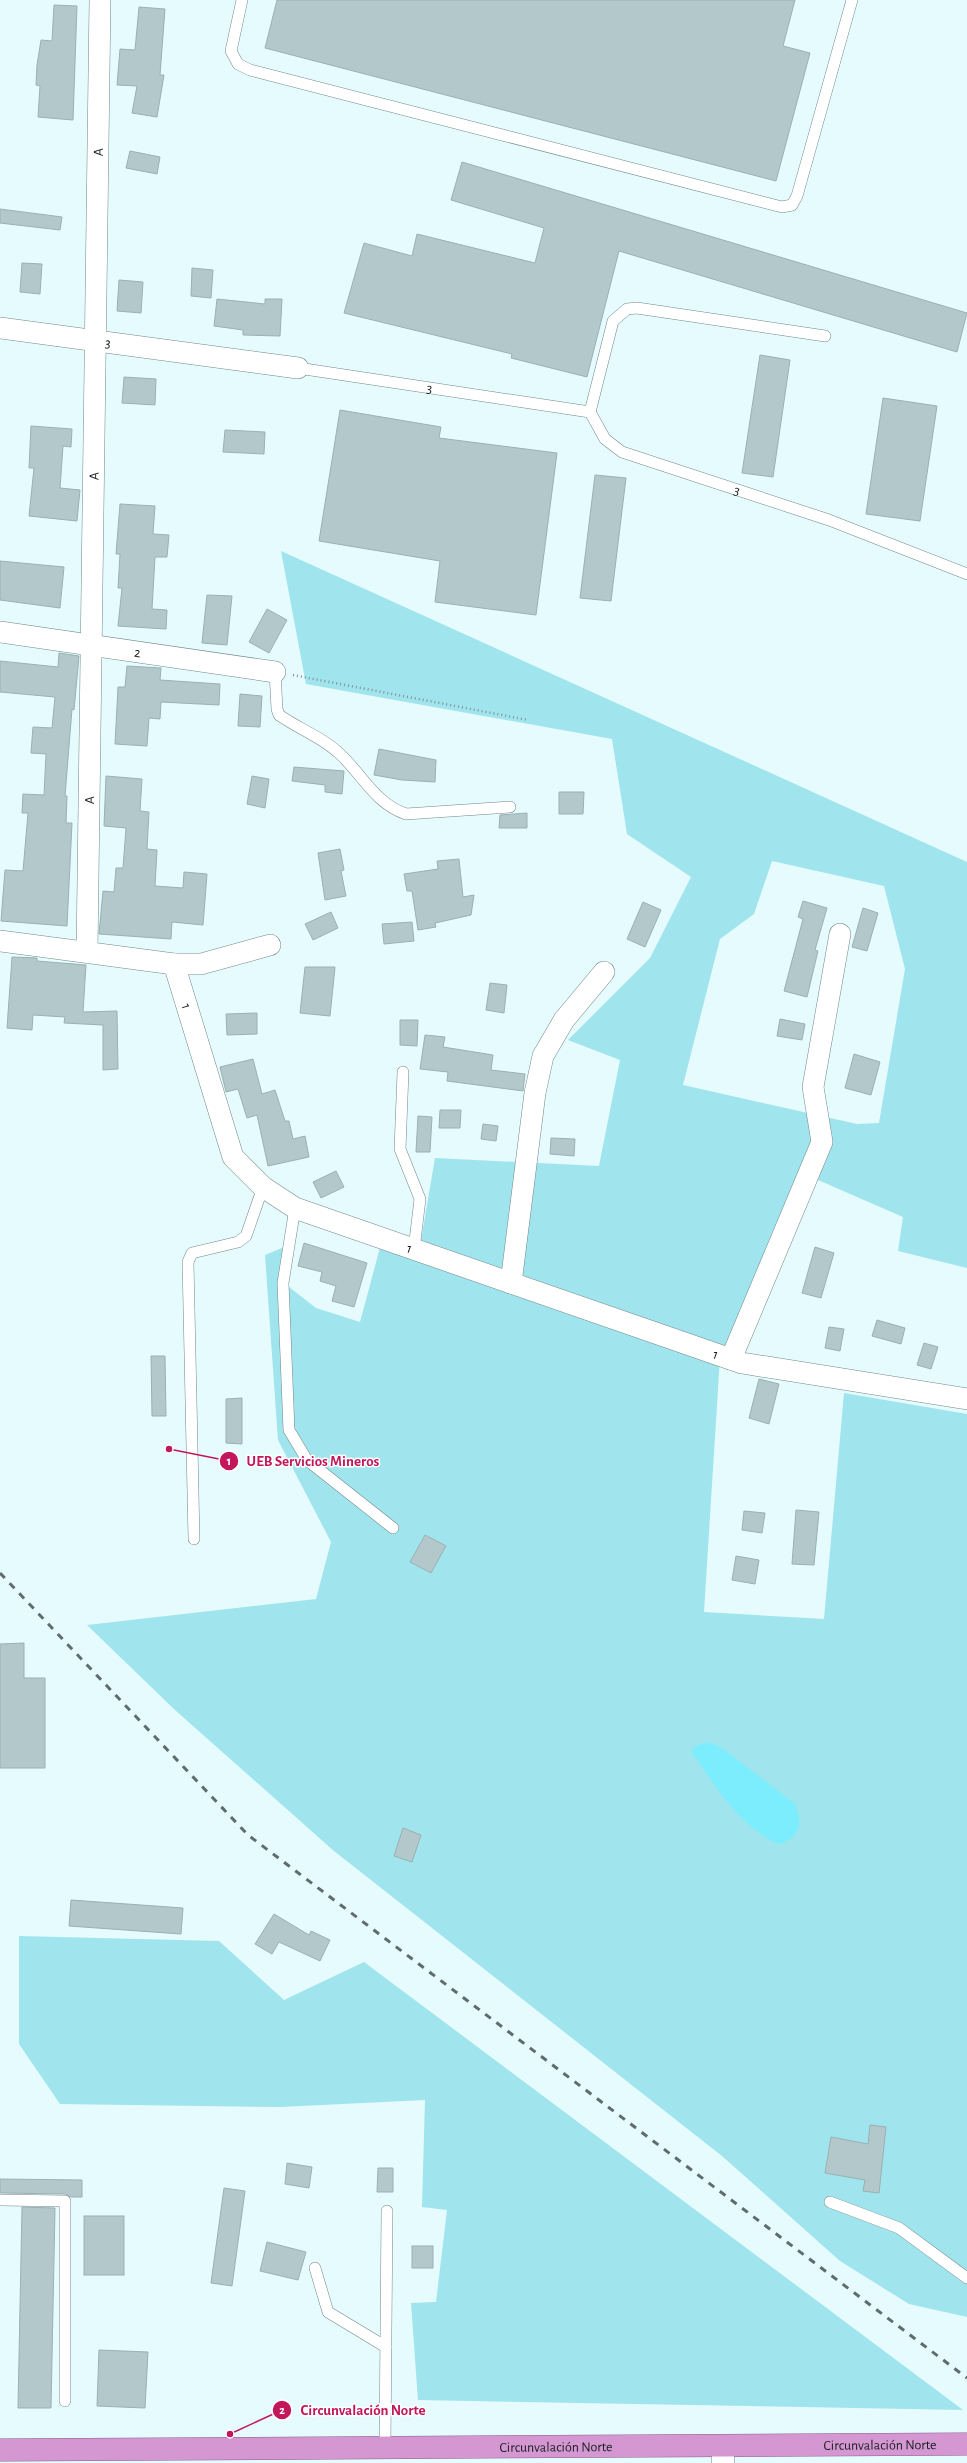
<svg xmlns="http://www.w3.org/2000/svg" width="967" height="2463" font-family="'Alegreya Sans',sans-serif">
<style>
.green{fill:#a0e4ed;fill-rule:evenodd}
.water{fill:#7bedfd}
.building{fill:#b3c8cb;stroke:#9bb0b3}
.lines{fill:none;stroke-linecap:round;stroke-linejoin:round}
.service-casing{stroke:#73878a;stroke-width:12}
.minor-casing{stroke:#73878a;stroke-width:22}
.tertiary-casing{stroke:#73878a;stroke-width:23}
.trunk-casing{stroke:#8b5c8d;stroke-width:23}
.path{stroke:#839395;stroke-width:2.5;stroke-dasharray:1 3;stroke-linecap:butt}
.service{stroke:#fff;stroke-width:11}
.minor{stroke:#fff;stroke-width:21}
.tertiary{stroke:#fff;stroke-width:22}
.trunk{stroke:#d497d2;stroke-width:22}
.rail{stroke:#5f6c6e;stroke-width:3;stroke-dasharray:7 7;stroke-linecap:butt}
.labels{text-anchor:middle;stroke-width:3;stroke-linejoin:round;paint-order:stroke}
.street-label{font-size:14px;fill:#171f20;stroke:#fff}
.leader{fill:none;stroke:#c2185b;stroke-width:1.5}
.callout-dot{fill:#c2185b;stroke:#fff;stroke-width:1.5}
.mark-label{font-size:12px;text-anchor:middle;font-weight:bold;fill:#fff}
.callout-label{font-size:15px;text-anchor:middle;font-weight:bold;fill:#c2185b;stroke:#fff;stroke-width:3;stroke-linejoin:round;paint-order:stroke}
</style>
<rect width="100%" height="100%" fill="#e5fbfe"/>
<g class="green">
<path d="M281 551 967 862V1268L898 1251 903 1217 802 1173 720 1357 704 1612 824 1619 844 1393 967 1414V2317L909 2304 840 2261 722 2156 334 1851 175 1710 87 1625 316 1599 331 1542 278 1440 265 1255 282 1248 289 1287 316 1308 360 1322 381 1244 418 1258 435 1158 599 1166 620 1060 568 1040 650 958 691 877 627 834 612 739 306 684ZM772 861 884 886 905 969 879 1123 857 1124 683 1085 720 939 754 914Z"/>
<path d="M19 1936 219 1941 284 2000 364 1962 963 2410 418 2400 411 2303 436 2302 447 2210 422 2207 425 2100 280 2107 60 2104 19 2044Z"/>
</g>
<path class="water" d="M709 1742 723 1749 795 1804C803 1823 801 1837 779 1844 738 1826 716 1786 691 1751L696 1746Z"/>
<g class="building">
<path d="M277 0H795L783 46 810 53 776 181 265 48Z"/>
<path d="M54 5 77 6 73 120 38 117 40 86 36 85 37 65 41 40 52 41Z"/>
<path d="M139 7 165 9 160 75H164L157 117 132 113 137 86 117 85 120 49 135 50Z"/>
<path d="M130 151 160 157 157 174 126 168Z"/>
<path d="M462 162 967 313 957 352 619 251 587 377 511 358 512 354 344 313 364 243 412 256 417 234 535 263 544 228 451 200Z"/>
<path d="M0 209 62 217 60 230 0 223Z"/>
<path d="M22 263 42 264 40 294 20 292Z"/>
<path d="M192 268 213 270 211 298 191 296Z"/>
<path d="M119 280 143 282 141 313 117 311Z"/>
<path d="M217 299 265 304V299H282L280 336 243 335V330L214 326Z"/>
<path d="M760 355 790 360 773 477 742 473Z"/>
<path d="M124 377 156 379 155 405 122 403Z"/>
<path d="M883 398 937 406 920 521 866 514Z"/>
<path d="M340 410 441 427 439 438 557 453 536 615 435 602 440 561 319 541Z"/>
<path d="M31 426 72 429 71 447 63 446 60 488 80 490 77 521 29 516 34 468H29Z"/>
<path d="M225 430 265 432 264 454 223 452Z"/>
<path d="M595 475 626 478 611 601 580 598Z"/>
<path d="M120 504 155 506 153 534 169 535 167 557H155L152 609 167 610 166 629 118 626 122 588H118L120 554H116Z"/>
<path d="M0 561 64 567 60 608 0 600Z"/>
<path d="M207 595 232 596 227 645 202 643Z"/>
<path d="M267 609 287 620 269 653 249 642Z"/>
<path d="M59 653 79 656 74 710 72 709 65 796H67L66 823H72L67 926 1 921 5 870 23 871 28 813H22L23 794 44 795 46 754 31 753 33 727 52 728 55 697 0 692V661L58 667Z"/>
<path d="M127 666 161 668 160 680 220 684 219 705 161 702 160 719 149 718 147 746 115 744 118 687H125Z"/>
<path d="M240 694 262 696 260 727 238 726Z"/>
<path d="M379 749 436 760 435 782 402 780 374 775Z"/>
<path d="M294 767 344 771 342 794 325 792V785L292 781Z"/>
<path d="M106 776 142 779 140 811 149 812 147 849 157 850 155 886 183 888 184 872 207 874 203 925 172 922 171 939 99 934 103 891 114 892 116 868H123L126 828 104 826Z"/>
<path d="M252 776 269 779 265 808 247 804Z"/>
<path d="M559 792H584L583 814H559Z"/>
<path d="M527 813V828H499L500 815Z"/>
<path d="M340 849 344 870 341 871 346 896 325 900 318 853Z"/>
<path d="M459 859 463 897 474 895 471 915 435 923 436 927 418 930 412 891H407L404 874 438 869 437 861Z"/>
<path d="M803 901 827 908 815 950 818 951 807 997 784 991 803 919 798 917Z"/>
<path d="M643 902 661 910 645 947 627 939Z"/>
<path d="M863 908 878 913 867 951 852 947Z"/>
<path d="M331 912 338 928 313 940 305 924Z"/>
<path d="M412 922 414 941 384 944 382 924Z"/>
<path d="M12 957 37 958V961L86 965 83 1012 117 1011 118 1069 103 1070V1025L64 1023 65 1017 33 1015 32 1030 7 1028Z"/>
<path d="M305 967H335L330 1016 300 1013Z"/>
<path d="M490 983 507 985 504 1013 486 1010Z"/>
<path d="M257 1013V1034L227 1035 226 1014Z"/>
<path d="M780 1019 805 1024 802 1040 777 1036Z"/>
<path d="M400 1020H418L417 1046 400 1045Z"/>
<path d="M425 1035 445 1037 443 1047 493 1055 491 1070 525 1074 523 1091 447 1081 448 1072 420 1069Z"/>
<path d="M854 1054 880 1062 871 1095 845 1088Z"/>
<path d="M253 1059 262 1094 275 1090 285 1121H289L293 1139 305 1136 309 1157 268 1166 257 1115 247 1118 238 1089 226 1092 220 1067Z"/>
<path d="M440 1110H461L460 1128H439Z"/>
<path d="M418 1116 432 1117 430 1152H416Z"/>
<path d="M483 1124 498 1126 496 1141 481 1139Z"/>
<path d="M551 1138 575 1139 574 1156 550 1154Z"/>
<path d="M336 1171 344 1187 321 1198 313 1182Z"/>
<path d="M304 1243 367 1263 354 1307 332 1301 336 1286 320 1281 322 1272 298 1266Z"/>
<path d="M815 1247 834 1253 821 1298 802 1293Z"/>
<path d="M877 1320 905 1328 901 1344 872 1336Z"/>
<path d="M829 1327 844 1329 840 1351 825 1348Z"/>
<path d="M924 1343 938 1347 931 1369 917 1365Z"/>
<path d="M151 1356H165L166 1416H152Z"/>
<path d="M759 1379 779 1384 769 1424 749 1418Z"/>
<path d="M242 1398V1444L226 1443V1399Z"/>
<path d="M796 1510 819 1512 814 1565 792 1564Z"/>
<path d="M744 1511 765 1513 762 1533 742 1530Z"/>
<path d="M425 1535 446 1546 431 1573 410 1562Z"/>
<path d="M736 1556 759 1560 755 1584 732 1580Z"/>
<path d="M24 1643V1678H45V1768H0V1644Z"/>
<path d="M403 1828 421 1835 412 1862 394 1856Z"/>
<path d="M71 1900 183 1908 181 1934 69 1926Z"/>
<path d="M274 1914 309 1935 311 1931 330 1940 320 1961 279 1942 272 1954 255 1944Z"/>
<path d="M870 2125 886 2127 879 2193 863 2191 865 2180 825 2173 831 2137 868 2144Z"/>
<path d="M287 2163 312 2167 309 2188 285 2184Z"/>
<path d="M378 2168H393V2192H377Z"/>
<path d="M0 2179 82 2180V2197H71L65 2194 0 2193Z"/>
<path d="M224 2188 245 2191 232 2286 211 2283Z"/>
<path d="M22 2207 55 2208 51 2408H18Z"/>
<rect x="84" y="2216" width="40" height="59"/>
<path d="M267 2242 306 2252 298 2280 260 2271Z"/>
<rect x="412" y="2246" width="21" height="22"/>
<path d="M99 2350 148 2352 145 2408 97 2406Z"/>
</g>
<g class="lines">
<g class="service-casing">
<g id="service">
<path d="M242 0 231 51 238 64 250 70 782 207 792 205 797 196 852 0"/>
<path id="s1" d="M298 368 590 412 605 439 622 452 829 520 967 574"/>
<path d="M590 412 613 321 627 309 637 308 825 336"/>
<path d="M275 672 277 709 279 715C299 729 324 738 341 755 363 776 376 804 406 814L510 807"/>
<path d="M403 1072 400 1149 420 1199 414 1249"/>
<path d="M295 1208 283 1283 289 1430 307 1460 393 1528"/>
<path d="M194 1539 188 1262 192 1253 238 1242 246 1236 263 1187"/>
<path d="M0 2200 65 2201V2401"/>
<path d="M830 2202 899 2228 967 2278"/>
<path d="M315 2268 328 2312 386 2347"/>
<path d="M385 2448 387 2211"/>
</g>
</g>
<g class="minor-casing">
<g id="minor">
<path id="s2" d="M0 328 298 368"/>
<path id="s3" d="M0 632 275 672"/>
<path d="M0 941 174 964H201L270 945"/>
<path id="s4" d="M87 952 100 0"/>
<path id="s5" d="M174 964 233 1157 263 1187 295 1208 742 1363 967 1399"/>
<path d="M511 1283 535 1093 543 1056 564 1020 604 972"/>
<path d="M731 1359 822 1142 813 1087 840 934"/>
</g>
</g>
<g class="tertiary-casing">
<path id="tertiary" d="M723 2446V2463"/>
</g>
<g class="trunk-casing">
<g id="trunk">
<path id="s6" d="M0 2450 967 2444"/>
</g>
</g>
<path class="path" d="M293 675 528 720"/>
<use href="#service" class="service"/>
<use href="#minor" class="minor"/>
<use href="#tertiary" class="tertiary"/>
<use href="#trunk" class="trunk"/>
<path class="rail" d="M0 1573 248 1835 967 2378"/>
</g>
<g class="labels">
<g class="street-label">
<text dy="5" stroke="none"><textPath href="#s4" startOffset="800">A</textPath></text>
<text dy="5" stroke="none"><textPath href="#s2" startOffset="109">3</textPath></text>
<text dy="5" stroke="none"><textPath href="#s1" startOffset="133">3</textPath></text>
<text dy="5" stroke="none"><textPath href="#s4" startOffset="476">A</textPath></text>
<text dy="5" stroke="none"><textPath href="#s1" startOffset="469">3</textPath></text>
<text dy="5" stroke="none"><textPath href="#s3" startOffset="139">2</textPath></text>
<text dy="5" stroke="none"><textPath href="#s4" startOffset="152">A</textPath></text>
<text dy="5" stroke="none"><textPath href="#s5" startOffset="44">1</textPath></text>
<text dy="5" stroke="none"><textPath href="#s5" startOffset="404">1</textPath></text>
<text dy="5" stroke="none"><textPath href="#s5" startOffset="728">1</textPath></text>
<text dy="5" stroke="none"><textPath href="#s6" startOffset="880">Circunvalación Norte</textPath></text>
<text dy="5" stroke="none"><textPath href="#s6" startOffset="556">Circunvalación Norte</textPath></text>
</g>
</g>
<path class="leader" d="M169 1449L229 1461M230 2434L282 2410"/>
<g class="callout-dot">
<circle cx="169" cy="1449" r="4"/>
<circle cx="230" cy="2434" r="4"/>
<circle cx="229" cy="1461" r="10"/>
<circle cx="282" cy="2410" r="10"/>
</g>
<g class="mark-label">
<text x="229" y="1465">1</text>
<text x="282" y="2414">2</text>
</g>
<g class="callout-label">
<text x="313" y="1466">UEB Servicios Mineros</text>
<text x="363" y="2415">Circunvalación Norte</text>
</g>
</svg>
